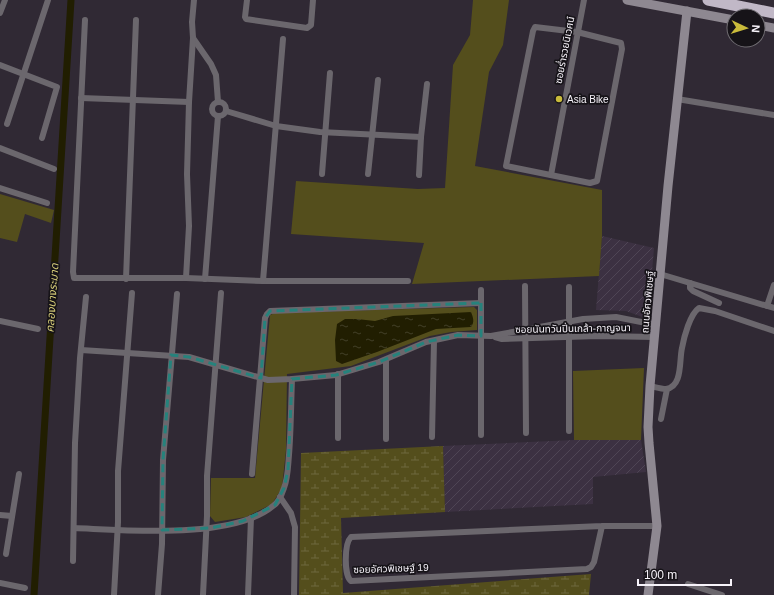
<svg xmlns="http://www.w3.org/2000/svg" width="774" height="595" font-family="Arial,'Noto Sans Thai',sans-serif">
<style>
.industrial{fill:url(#industrial-furrows)}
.green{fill:#544e1c}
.wetland{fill:url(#wetland-marsh)}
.water{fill:url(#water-ripples)}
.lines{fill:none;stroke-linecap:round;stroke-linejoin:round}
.canal{stroke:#211e01;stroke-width:7}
.street{stroke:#6b676d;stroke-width:6}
.secondary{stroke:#8e8891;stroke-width:9}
.highway{stroke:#c1b8c7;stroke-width:11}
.marked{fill:none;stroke:#26827c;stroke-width:3;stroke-dasharray:8 5;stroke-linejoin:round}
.poi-dot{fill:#c9bb3b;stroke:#161318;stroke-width:1.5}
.labels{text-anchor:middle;stroke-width:3.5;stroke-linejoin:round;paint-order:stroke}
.street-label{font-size:10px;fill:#f7f3fa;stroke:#161318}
.poi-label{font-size:10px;fill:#f7f3fa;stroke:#161318;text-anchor:start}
.water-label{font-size:11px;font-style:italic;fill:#dad07a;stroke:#161318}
</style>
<defs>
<pattern id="industrial-furrows" width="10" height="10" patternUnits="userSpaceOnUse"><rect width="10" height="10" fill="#3c3142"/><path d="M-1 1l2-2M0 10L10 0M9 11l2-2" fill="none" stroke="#4f4555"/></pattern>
<pattern id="wetland-marsh" width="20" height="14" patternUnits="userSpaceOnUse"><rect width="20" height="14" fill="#544e1c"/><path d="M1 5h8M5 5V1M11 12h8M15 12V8" fill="none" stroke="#6d683e"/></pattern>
<pattern id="water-ripples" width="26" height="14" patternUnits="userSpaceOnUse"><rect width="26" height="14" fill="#211e01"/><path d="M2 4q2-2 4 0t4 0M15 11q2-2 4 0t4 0" fill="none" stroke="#423f27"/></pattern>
</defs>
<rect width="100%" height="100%" fill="#302934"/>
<g class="industrial">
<path d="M602 236 654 248 648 319 626 311 596 310Z"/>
<path d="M574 440H641L646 472 593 477V504L445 512 443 446Z"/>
</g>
<g class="green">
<path d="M473 0H509L503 45 489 72 475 166 602 190V236L599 276 412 284 424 243 291 234 296 181 418 189 445 188 453 65 470 35Z"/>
<path d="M0 194 54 210 51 223 25 214 17 242 0 238Z"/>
<path d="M474 307 477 310V330L451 332 430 336 351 366 287 374 286 450 282 488 272 504 246 517 215 522 210 516 211 478H255L270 315 275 313Z"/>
<path d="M644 368 641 440H574L573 371Z"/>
</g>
<path class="wetland" d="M443 446 445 512 341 518 343 593 591 574 589 595H299L301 453Z"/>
<path class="water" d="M471 312C473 317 475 322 471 327L436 329 377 352 342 364 336 361 335 340 337 324 345 319H357L375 321 393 316Z"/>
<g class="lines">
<path class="canal" d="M34 595 71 0"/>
<g class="street">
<path d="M194 0 192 22 193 38 211 64 216 75 218 102"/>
<path d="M247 0 245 17 246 19 307 28 311 25 313 0"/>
<path d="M0 13 5 0"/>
<path d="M85 20 73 272 74 278H186L263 281H408"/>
<path d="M535 27 577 32 621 43 622 49 597 181 590 183 506 166 533 31Z"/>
<path d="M0 65 57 87 42 138"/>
<path d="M81 98 189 102"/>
<path d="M677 99 774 115"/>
<circle cx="219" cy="109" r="7"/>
<path d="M226 111 276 126 320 132 421 137"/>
<path d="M7 124 48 0"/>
<path d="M0 148 54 169"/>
<path d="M322 174 330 73"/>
<path d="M368 174 378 80"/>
<path d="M419 175 421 137 427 84"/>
<path d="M551 175 584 0"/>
<path d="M0 188 47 203"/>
<path d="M660 274 774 308"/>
<path d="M186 278 189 226 187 174 189 102 193 38"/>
<path d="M126 279 136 20"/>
<path d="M205 279 218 116"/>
<path d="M263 281 283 39"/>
<path d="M690 283V288L693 291 719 303"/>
<path d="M525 286 526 433"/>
<path d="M569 287V431"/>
<path d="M767 306 774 285"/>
<path d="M0 321 38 329"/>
<path d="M495 337 502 339 598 336 655 337"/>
<path d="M81 350 189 357 268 380 292 379 336 375 379 362 426 342 458 335 491 336 583 319 616 317 656 325"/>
<path d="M650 386C655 387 661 389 666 389 683 387 679 360 682 348 684 337 690 314 699 308L715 311 774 331"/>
<path d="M661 419 667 389"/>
<path d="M481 435V290"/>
<path d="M432 437 434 341"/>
<path d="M338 438V374"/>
<path d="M386 439V360"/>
<path d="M252 474 265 318 267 314 270 311 481 303"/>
<path d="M280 497 291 513 295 527 294 595"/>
<path d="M0 515 12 516"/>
<path d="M602 526 594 562 591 567 587 569 351 581C344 576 344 544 351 537L602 526H657"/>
<path d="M74 528C125 530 232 540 273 506 278 503 282 494 284 488 288 478 288 466 289 455 291 430 291 405 292 379"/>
<path d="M6 554 19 474"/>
<path d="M73 561 75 443 80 358 86 297"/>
<path d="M0 583 25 588"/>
<path d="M688 584 722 595"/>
<path d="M114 595 118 522V471L132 293"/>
<path d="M158 595 162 544 163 460 177 294"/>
<path d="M203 595 207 516V476L221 293"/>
<path d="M248 595 251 518"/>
</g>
<g class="secondary">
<path d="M627 0 734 20"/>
<path d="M758 25 774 28"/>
<path d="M648 595 657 526 649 443 648 427 650 386 668 186 687 11"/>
</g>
<path class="highway" d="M708 0 774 13"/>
</g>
<path class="marked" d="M481 303V336L458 335 426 342 379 362 336 375 292 379 288 470 284 488 275 505 243 521 211 528 162 530 163 460 171 355 189 357 261 378 265 318 270 311Z"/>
<circle class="poi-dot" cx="559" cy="99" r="4"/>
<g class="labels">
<g class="street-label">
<text transform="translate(564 50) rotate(-79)" y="4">ซอยร่ำรวยนิเวศน์</text>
<text transform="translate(647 302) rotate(-85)" y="4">ถนนอัศวพิเชษฐ์</text>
<text transform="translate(573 328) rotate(-1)" y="4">ซอยนันทวันปิ่นเกล้า-กาญจนา</text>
<text transform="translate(391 568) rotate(-2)" y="4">ซอยอัศวพิเชษฐ์ 19</text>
</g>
<g class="poi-label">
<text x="567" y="103">Asia Bike</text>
</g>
<g class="water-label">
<text transform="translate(52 298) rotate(-86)" y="4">คลองบางระมาด</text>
</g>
</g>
<g transform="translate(746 28) rotate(94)"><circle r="19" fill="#161318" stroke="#706d72"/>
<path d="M0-3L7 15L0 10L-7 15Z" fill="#c9bb3b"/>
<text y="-6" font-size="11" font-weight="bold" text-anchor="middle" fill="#f7f3fa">N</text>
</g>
<path d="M638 579v6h93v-6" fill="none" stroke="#f7f3fa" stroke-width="2"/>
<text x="644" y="579" font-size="12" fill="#f7f3fa" stroke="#161318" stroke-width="3" paint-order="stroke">100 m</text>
</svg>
